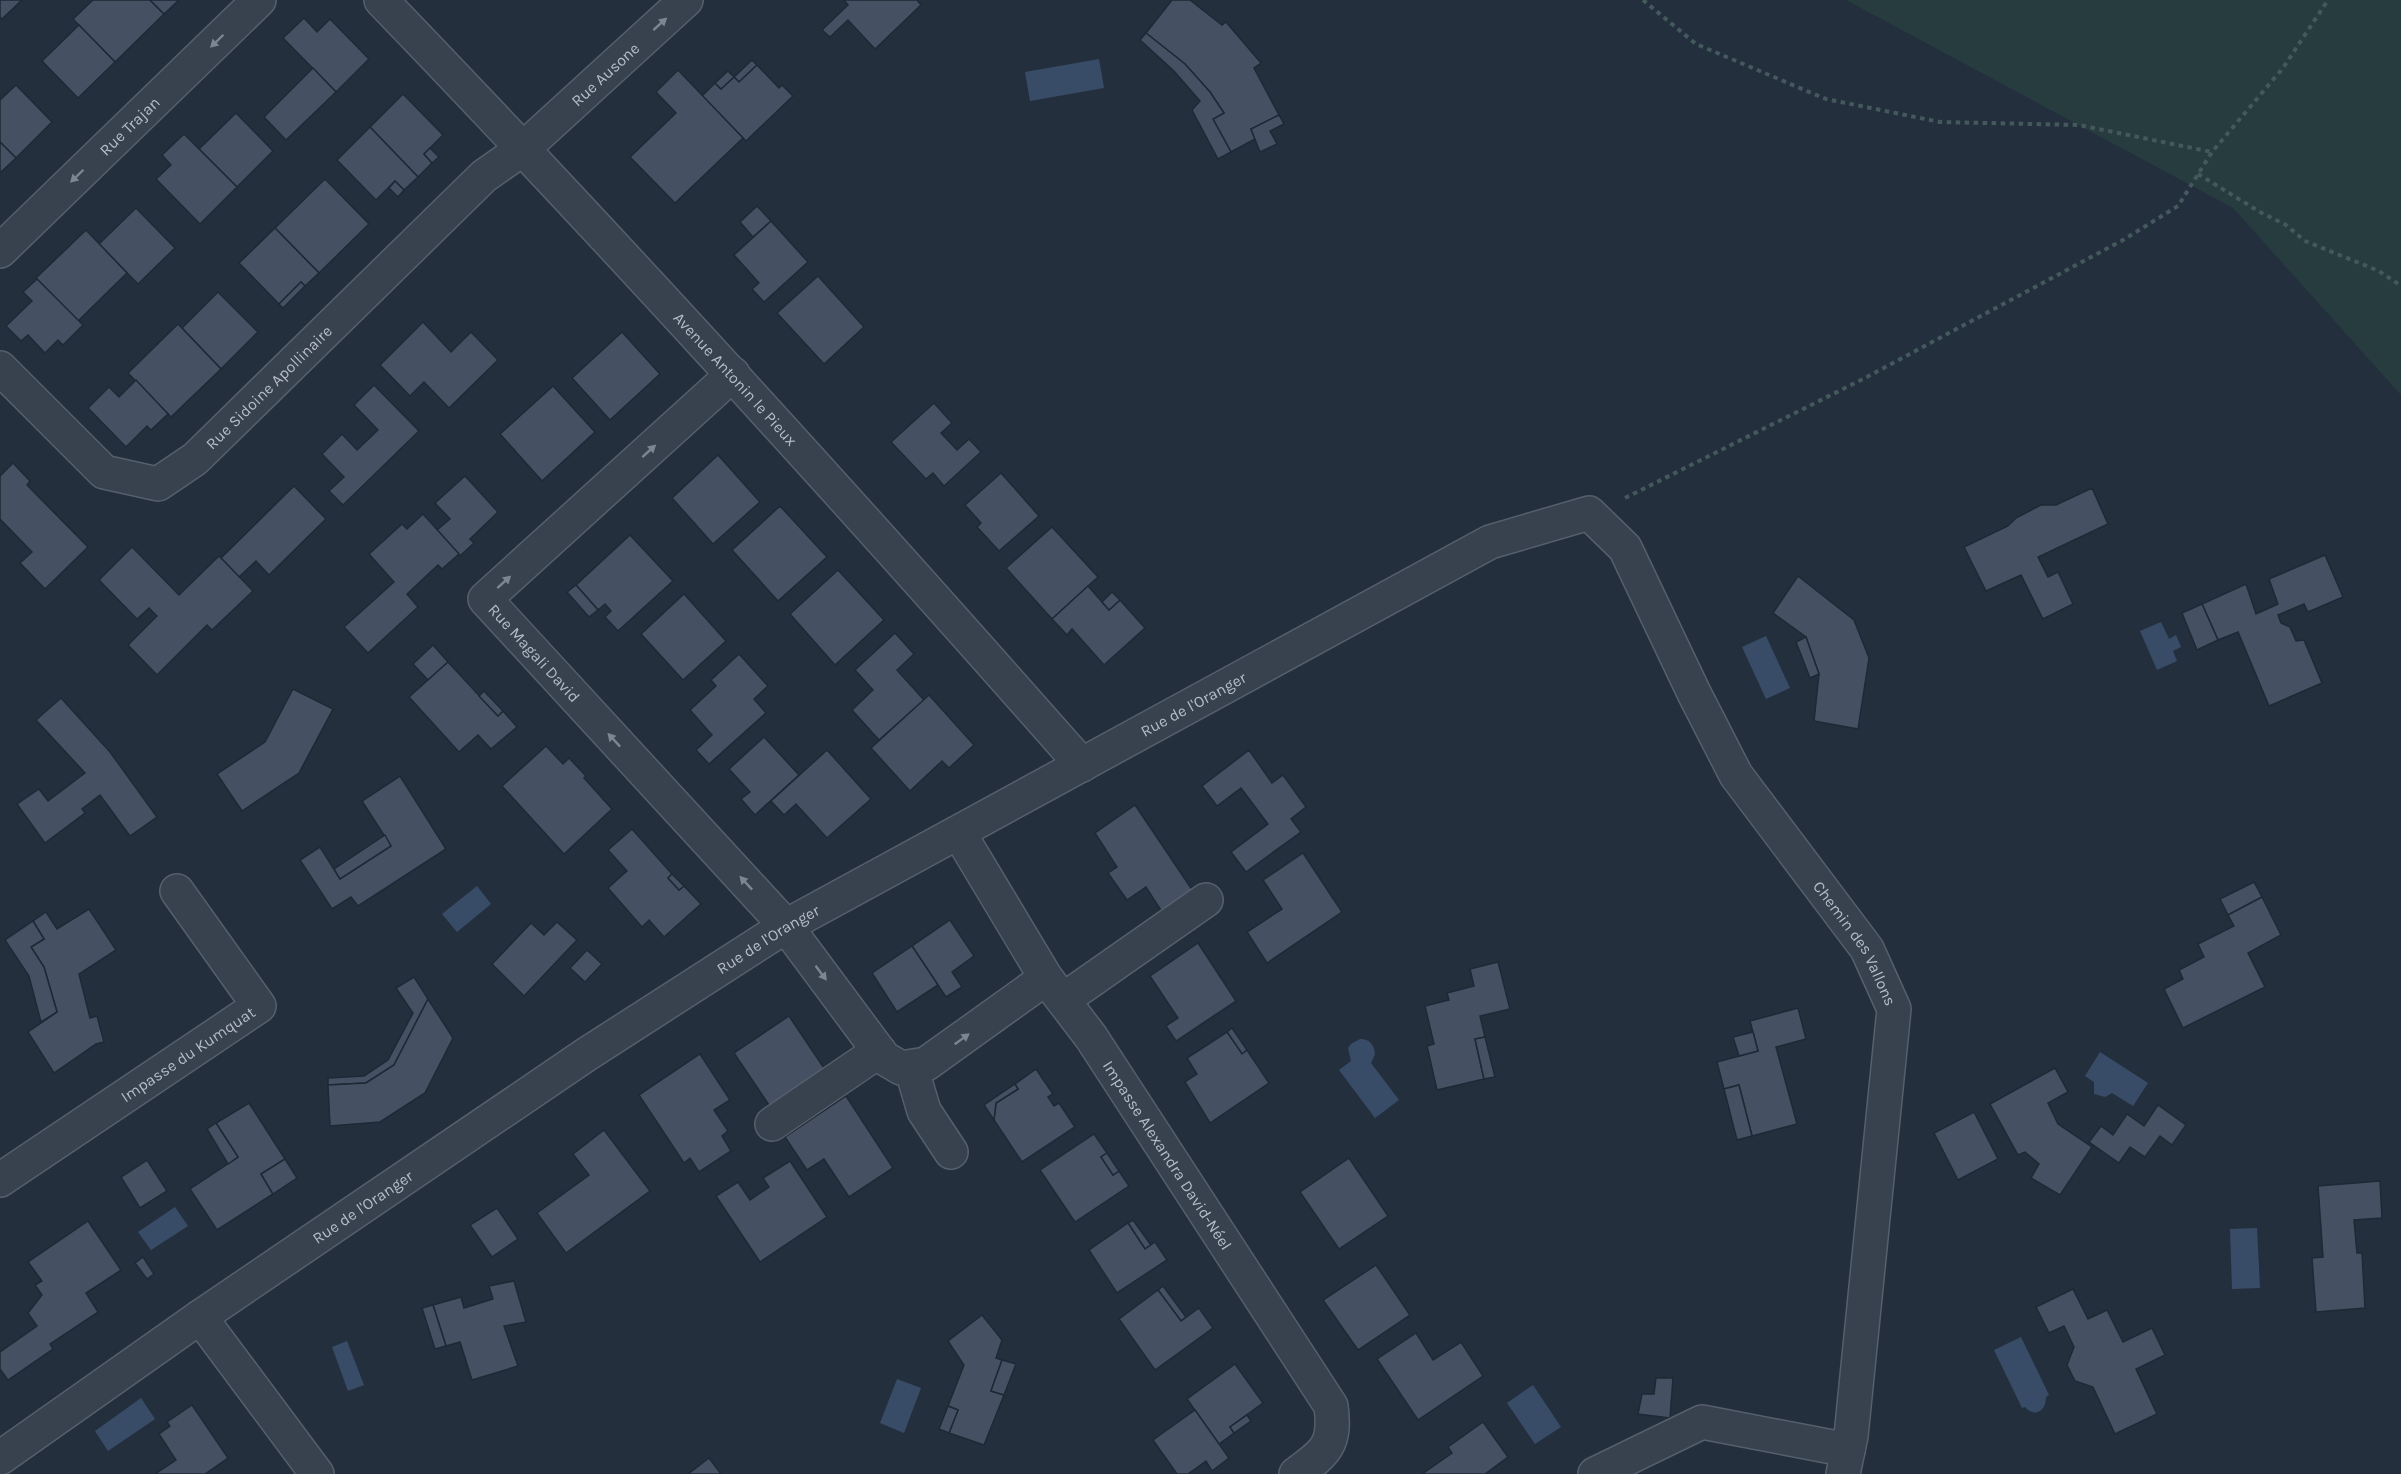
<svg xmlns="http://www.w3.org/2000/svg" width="2401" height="1474" font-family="Karla,sans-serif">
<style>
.green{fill:#263c3f}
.water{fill:#394c67}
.building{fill:#455162;stroke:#1f2835;stroke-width:1.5}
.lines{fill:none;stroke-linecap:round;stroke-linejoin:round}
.minor-casing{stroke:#565f6c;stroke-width:36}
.path{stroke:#44595c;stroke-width:4;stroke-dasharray:4.5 4.5;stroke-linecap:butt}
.minor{stroke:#38414e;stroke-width:33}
.oneway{fill:#7c8592}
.labels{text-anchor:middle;stroke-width:6;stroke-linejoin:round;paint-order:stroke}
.street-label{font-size:16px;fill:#b4bcc9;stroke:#1d2633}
</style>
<rect width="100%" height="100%" fill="#242f3e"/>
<path class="green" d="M1846 0H2401V395L2233 208Z"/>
<g class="water">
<path d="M1099 59 1104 88 1030 101 1025 72Z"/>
<path d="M2161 622 2169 639 2176 635 2181 647 2173 651 2177 661 2157 670 2140 631Z"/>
<path d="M1766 636 1790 688 1766 699 1742 647Z"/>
<path d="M477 886 491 904 457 932 442 914Z"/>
<path d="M1360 1039C1370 1039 1374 1045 1375 1054L1371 1063 1399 1100 1375 1118 1339 1070 1351 1061 1348 1048 1351 1044Z"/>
<path d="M2100 1052 2148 1083 2133 1106 2112 1093 2105 1097 2094 1094V1082L2085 1076Z"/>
<path d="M175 1207 188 1226 151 1250 138 1232Z"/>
<path d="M2257 1228 2260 1288 2232 1289 2230 1229Z"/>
<path d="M2021 1337 2049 1395 2046 1397C2046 1411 2035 1418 2025 1407L2022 1408 1994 1350Z"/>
<path d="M347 1341 364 1385 348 1391 332 1347Z"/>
<path d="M897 1379 921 1388 904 1433 880 1423Z"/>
<path d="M1533 1385 1561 1427 1535 1444 1507 1403Z"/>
<path d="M141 1398 155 1419 108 1451 95 1431Z"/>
</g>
<g class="building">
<path d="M0 0H22L2 19 0 17Z"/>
<path d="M93 0H150L164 14 115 62 73 19Z"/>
<path d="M150 0H179L164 14Z"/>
<path d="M844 0H917L921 5 875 49 848 20 830 37 822 30 848 5Z"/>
<path d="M1172 0H1190L1222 25 1226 22 1261 63 1254 68 1279 115 1251 129 1255 139 1231 152 1213 119 1224 113 1210 92 1185 64 1146 33Z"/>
<path d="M304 18 317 32 330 19 369 59 336 92 283 38Z"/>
<path d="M79 25 115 62 78 98 42 61Z"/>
<path d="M1146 33 1185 64 1210 92 1224 113 1213 119 1231 152 1218 159 1192 110 1200 101 1174 71 1140 40Z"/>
<path d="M752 60 757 65 739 82 734 77Z"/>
<path d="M757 65 779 88 782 85 793 96 746 141 702 96 715 83 721 89 734 77 739 82Z"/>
<path d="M313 68 336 92 286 140 264 117Z"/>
<path d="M678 70 743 138 675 203 630 157 676 113 656 92Z"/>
<path d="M728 71 734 77 721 89 715 83Z"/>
<path d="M16 85 52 122 16 158 0 142V100Z"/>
<path d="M403 94 443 135 424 154 432 163 418 177 370 127Z"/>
<path d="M236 113 273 151 237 187 199 149Z"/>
<path d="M1279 115 1284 124 1270 131 1277 144 1260 152 1251 129Z"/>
<path d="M370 127 418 177 404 190 395 181 376 200 337 160Z"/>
<path d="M184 134 237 187 200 224 156 179 171 165 162 155Z"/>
<path d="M0 142 16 158 0 173Z"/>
<path d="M430 148 439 157 432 163 424 154Z"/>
<path d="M325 179 369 224 319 273 275 228Z"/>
<path d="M395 181 404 190 398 197 389 188Z"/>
<path d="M757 206 771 221 753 237 740 222Z"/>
<path d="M136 208 175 248 138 284 99 244Z"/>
<path d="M771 221 808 262 764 302 752 289 759 283 734 255Z"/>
<path d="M275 228 319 273 305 286 301 282 279 304 239 263Z"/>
<path d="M86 230 127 273 78 321 36 278Z"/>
<path d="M818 276 864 327 824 364 777 313Z"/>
<path d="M37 279 83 325 63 345 58 340 45 353 28 335 21 341 6 326 32 301 23 292Z"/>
<path d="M301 282 305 286 283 308 279 304Z"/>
<path d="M218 292 258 332 221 369 182 328Z"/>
<path d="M423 322 451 352 471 332 498 360 449 408 424 382 410 396 380 365Z"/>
<path d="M178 324 221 369 171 417 128 373Z"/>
<path d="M622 332 660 374 610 420 572 378Z"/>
<path d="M136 380 168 414 151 430 147 426 126 447 88 408 109 387 119 397Z"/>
<path d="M374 385 419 431 343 505 329 491 344 477 322 454 342 434 357 450 378 430 354 405Z"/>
<path d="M553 386 595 432 542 481 500 434Z"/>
<path d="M934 403 952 423 941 433 957 450 969 439 981 452 944 486 933 473 926 479 891 442Z"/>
<path d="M718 455 760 502 713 544 672 498Z"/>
<path d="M13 463 30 481 27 485 88 547 45 589 20 563 32 552 0 519V476Z"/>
<path d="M1001 473 1039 516 999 551 977 527 981 523 965 505Z"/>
<path d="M465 476 498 512 470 539 474 543 460 556 437 530 450 519 435 503Z"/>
<path d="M294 486 326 519 269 575 256 561 239 577 221 558Z"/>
<path d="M2092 488 2108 524 2038 557 2048 577 2058 572 2073 604 2043 619 2021 575 1986 591 1964 547 2008 526 2016 518 2041 505H2056Z"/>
<path d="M780 506 827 557 778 601 732 550Z"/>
<path d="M423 514 459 554 442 569 438 565 407 594 418 607 368 653 344 627 394 582 369 554 402 524 407 529Z"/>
<path d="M1052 527 1098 577 1052 619 1006 568Z"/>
<path d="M630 535 673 581 618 631 605 617 611 611 605 604 598 610 576 585Z"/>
<path d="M132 547 179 595 219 556 253 591 212 630 207 625 157 675 128 645 157 616 149 608 137 619 99 580Z"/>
<path d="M2325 555 2343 597 2308 612 2304 604 2278 615 2281 623 2290 627 2296 641 2304 640 2322 683 2269 706 2238 632 2218 640 2202 604 2246 584 2256 614 2278 604 2269 579Z"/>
<path d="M838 570 884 620 835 665 790 614Z"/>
<path d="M1798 576 1854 620 1869 658 1858 729 1814 721 1819 674 1806 637 1773 613Z"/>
<path d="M576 585 598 610 589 617 567 592Z"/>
<path d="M1088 586 1109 610 1120 600 1145 628 1104 665 1072 629 1067 635 1052 619Z"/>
<path d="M1112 592 1120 600 1109 610 1102 602Z"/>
<path d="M684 594 726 641 683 680 641 634Z"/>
<path d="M2202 604 2218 640 2197 650 2182 613Z"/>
<path d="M895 633 914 654 897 670 924 700 879 740 852 710 873 690 855 670Z"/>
<path d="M1806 637 1819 674 1810 678 1796 642Z"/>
<path d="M433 645 448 662 428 680 413 664Z"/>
<path d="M739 654 768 686 754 699 766 713 709 764 696 750 712 735 690 710 716 686 711 680Z"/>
<path d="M448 662 498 716 503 711 517 727 491 749 478 735 459 752 409 697Z"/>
<path d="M293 689 333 709 299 773 242 811 217 774 265 742Z"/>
<path d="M484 691 503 711 498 716 479 696Z"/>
<path d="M929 695 974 745 949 768 942 761 910 791 871 748Z"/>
<path d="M61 698 110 752 157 817 130 836 100 795 82 809 85 813 45 843 17 804 39 789 48 801 85 773 36 720Z"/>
<path d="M764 737 799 775 755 815 741 799 750 792 729 769Z"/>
<path d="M546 746 563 764 569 758 586 776 584 778 612 809 564 854 502 786Z"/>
<path d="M827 750 871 799 827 838 796 804 784 815 771 801Z"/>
<path d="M1249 750 1272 783 1283 775 1306 807 1291 819 1301 832 1246 872 1231 852 1268 824 1241 788 1217 806 1202 786Z"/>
<path d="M400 776 446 849 358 906 351 897 332 909 300 860 320 847 340 879 391 846 362 801Z"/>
<path d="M1135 805 1195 894 1164 915 1146 887 1127 900 1108 873 1117 867 1095 833Z"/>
<path d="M632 829 672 874 668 878 679 890 684 886 701 904 664 937 649 920 642 927 608 888 627 871 608 850Z"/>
<path d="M385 835 391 846 340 879 334 869Z"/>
<path d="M1303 853 1342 912 1267 963 1247 932 1282 909 1263 880Z"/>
<path d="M672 874 684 886 679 890 668 878Z"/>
<path d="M2254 882 2262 897 2228 915 2220 899Z"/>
<path d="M2262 897 2281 935 2248 953 2265 987 2183 1028 2164 989 2183 979 2179 970 2204 957 2198 944 2234 926 2228 915Z"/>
<path d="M89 909 116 950 79 974 90 1018 97 1016 104 1042 96 1044 54 1073 28 1032 57 1012 44 967 31 947 44 939 33 921 46 912 57 929Z"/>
<path d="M950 920 974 956 952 972 962 987 946 997 912 946Z"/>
<path d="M33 921 44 939 31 947 44 967 57 1012 41 1022 29 976 5 940Z"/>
<path d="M557 922 577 940 524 996 492 964 531 923 544 935Z"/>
<path d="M1198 943 1236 1001 1176 1041 1166 1026 1178 1018 1150 976Z"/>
<path d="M912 946 938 985 897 1012 872 973Z"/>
<path d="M587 950 602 964 585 982 570 968Z"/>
<path d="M1498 962 1510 1009 1480 1016 1485 1037 1475 1039 1484 1079 1437 1090 1427 1046 1434 1044 1425 1006 1449 1000 1447 993 1474 986 1470 969Z"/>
<path d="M414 977 428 999 394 1065 366 1083 328 1085V1078L364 1076 388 1060 413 1013 396 988Z"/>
<path d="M428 999 453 1038 425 1093 380 1122 330 1126 328 1085 366 1083 394 1065Z"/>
<path d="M1798 1008 1806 1039 1776 1047 1797 1124 1752 1136 1739 1085 1724 1089 1717 1062 1758 1051 1750 1021Z"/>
<path d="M789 1016 826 1071 771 1108 734 1053Z"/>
<path d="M1232 1028 1247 1050 1242 1054 1227 1032Z"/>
<path d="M1227 1032 1242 1054 1247 1050 1269 1083 1210 1123 1185 1082 1197 1074 1187 1058Z"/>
<path d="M1753 1032 1758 1051 1739 1056 1733 1037Z"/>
<path d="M1485 1037 1495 1077 1484 1079 1475 1039Z"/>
<path d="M700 1054 730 1100 714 1110 728 1131 722 1136 731 1151 699 1172 690 1158 684 1163 639 1095Z"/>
<path d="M2055 1068 2068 1092 2048 1103 2058 1124 2092 1147 2060 1195 2031 1178 2039 1164 2025 1152 2018 1155 1990 1104Z"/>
<path d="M1036 1069 1053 1094 1048 1097 1054 1106 1059 1103 1075 1127 1022 1162 994 1120 996 1103 1018 1089 1015 1084Z"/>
<path d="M1015 1084 1018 1089 996 1103 994 1120 984 1105Z"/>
<path d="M1739 1085 1752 1136 1737 1140 1724 1089Z"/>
<path d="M846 1096 893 1168 849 1197 824 1159 807 1170 785 1137Z"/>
<path d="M249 1103 285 1159 261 1174 273 1194 217 1230 190 1189 238 1157 216 1123Z"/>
<path d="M2158 1105 2186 1125 2172 1145 2160 1136 2145 1157 2130 1147 2119 1163 2089 1142 2101 1126 2113 1135 2127 1114 2144 1126Z"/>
<path d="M1974 1112 1998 1159 1958 1180 1934 1133Z"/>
<path d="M216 1123 238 1157 228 1164 207 1129Z"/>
<path d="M604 1130 650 1191 566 1253 537 1213 589 1175 573 1154Z"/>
<path d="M1094 1134 1107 1153 1101 1157 1113 1175 1119 1171 1129 1186 1075 1222 1040 1170Z"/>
<path d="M1107 1153 1119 1171 1113 1175 1101 1157Z"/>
<path d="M1349 1158 1388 1216 1339 1249 1300 1192Z"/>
<path d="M285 1159 297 1178 273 1194 261 1174Z"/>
<path d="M147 1160 167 1191 140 1208 121 1177Z"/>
<path d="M790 1161 827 1217 760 1262 716 1196 738 1182 750 1200 769 1187 763 1178Z"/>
<path d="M2380 1181 2382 1218 2354 1220 2357 1253H2362L2365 1308 2316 1312 2312 1258 2323 1257 2318 1186Z"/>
<path d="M497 1208 518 1239 492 1257 470 1225Z"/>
<path d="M1133 1220 1151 1245 1145 1249 1128 1223Z"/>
<path d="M88 1221 121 1270 86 1293 98 1312 50 1344 53 1349 8 1380 0 1369V1352L37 1326 28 1313 42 1295 35 1285 42 1281 28 1262Z"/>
<path d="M1128 1223 1145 1249 1155 1242 1167 1260 1117 1293 1089 1250Z"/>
<path d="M143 1257 154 1274 147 1279 135 1263Z"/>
<path d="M1376 1265 1410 1315 1358 1350 1323 1300Z"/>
<path d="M514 1281 526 1322 504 1326 518 1366 472 1380 460 1342 446 1346 433 1305 461 1297 464 1308 493 1299 489 1286Z"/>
<path d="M1163 1286 1186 1317 1181 1321 1158 1290Z"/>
<path d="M2073 1289 2088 1319 2107 1310 2123 1342 2152 1328 2165 1355 2136 1369 2157 1414 2115 1434 2093 1387 2075 1381 2067 1365 2074 1347 2064 1326 2049 1333 2036 1307Z"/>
<path d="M1158 1290 1181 1321 1199 1308 1213 1328 1155 1370 1119 1319Z"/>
<path d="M433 1305 446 1346 435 1349 422 1308Z"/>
<path d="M982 1315 1002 1340 996 1358 1002 1360 991 1391 1004 1395 984 1445 949 1433 958 1410 948 1406 964 1365 948 1341Z"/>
<path d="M1416 1333 1433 1360 1461 1342 1483 1376 1418 1420 1377 1359Z"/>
<path d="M1002 1360 1016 1364 1004 1395 991 1391Z"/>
<path d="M1235 1364 1263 1403 1230 1427 1234 1433 1219 1444 1187 1399Z"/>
<path d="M1656 1378H1673L1670 1418 1638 1414 1642 1394H1654Z"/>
<path d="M192 1405 228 1458 205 1474H155L176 1460 159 1434 170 1426 167 1422Z"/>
<path d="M948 1406 958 1410 949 1433 939 1429Z"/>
<path d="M1195 1410 1229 1458 1212 1471 1206 1461 1188 1474H1177L1153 1440Z"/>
<path d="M1247 1415 1251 1421 1234 1433 1230 1427Z"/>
<path d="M1483 1422 1508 1457 1485 1474H1422L1452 1453 1448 1447Z"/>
<path d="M709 1458 721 1474H688Z"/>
</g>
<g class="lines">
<g class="minor-casing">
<g id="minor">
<path id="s1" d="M381 0C621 249 853 505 1082 765"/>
<path id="s2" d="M0 251 259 0"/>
<path id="s3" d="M0 368 104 472 158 484 195 459 484 176 524 148 686 0"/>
<path id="s4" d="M733 374 485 599 786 926 884 1058 901 1068 926 1064 1046 978"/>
<path id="s5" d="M959 833 1046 978 1091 1037 1331 1406C1336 1445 1326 1452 1296 1474"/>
<path d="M1063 1000 1206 900"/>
<path d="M911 1067 924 1111 951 1152"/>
<path d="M772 1124 879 1051"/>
<path id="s6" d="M0 1180 259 1006 177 891"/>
<path d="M200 1317 317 1474"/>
<path id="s7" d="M0 1458 200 1317 587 1054 786 926 1490 542 1589 513 1625 548 1694 693 1736 775 1867 949 1894 1009 1851 1436 1843 1474"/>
<path d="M1595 1474 1702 1422 1848 1450"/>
</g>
</g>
<g class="path">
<path d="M1643 0 1696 44 1826 99 1940 122 2079 125 2212 152"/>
<path d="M2198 174 2260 212 2286 225 2305 241 2379 271 2401 286"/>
<path d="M1625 498 1863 379 2123 240 2178 206 2212 152 2283 68 2328 0"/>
</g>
<use href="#minor" class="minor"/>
</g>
<defs><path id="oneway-solid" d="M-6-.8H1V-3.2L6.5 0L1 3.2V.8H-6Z" transform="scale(1.5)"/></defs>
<g class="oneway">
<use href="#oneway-solid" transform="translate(660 24) rotate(-42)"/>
<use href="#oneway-solid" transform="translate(217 41) rotate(136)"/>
<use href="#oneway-solid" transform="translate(77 176) rotate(136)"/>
<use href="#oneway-solid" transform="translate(649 451) rotate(-42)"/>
<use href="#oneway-solid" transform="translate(504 582) rotate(-42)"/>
<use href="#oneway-solid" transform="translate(614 740) rotate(-133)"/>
<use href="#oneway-solid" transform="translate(746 883) rotate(-133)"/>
<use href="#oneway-solid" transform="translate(821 973) rotate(53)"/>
<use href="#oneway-solid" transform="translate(962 1039) rotate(-36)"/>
</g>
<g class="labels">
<g class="street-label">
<text dy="6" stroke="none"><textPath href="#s3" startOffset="810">Rue Ausone</textPath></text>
<text dy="6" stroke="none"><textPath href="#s2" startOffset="180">Rue Trajan</textPath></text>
<text dy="6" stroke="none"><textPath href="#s1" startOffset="519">Avenue Antonin le Pieux</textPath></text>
<text dy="6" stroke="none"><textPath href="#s3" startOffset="350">Rue Sidoine Apollinaire</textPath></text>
<text dy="6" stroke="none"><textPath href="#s4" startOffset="408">Rue Magali David</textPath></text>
<text dy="6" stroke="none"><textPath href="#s7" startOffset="1413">Rue de l'Oranger</textPath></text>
<text dy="6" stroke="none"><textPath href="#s7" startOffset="927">Rue de l'Oranger</textPath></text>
<text dy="6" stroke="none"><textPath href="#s7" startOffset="2364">Chemin des Vallons</textPath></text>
<text dy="6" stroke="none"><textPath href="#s6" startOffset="226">Impasse du Kumquat</textPath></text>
<text dy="6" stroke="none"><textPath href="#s5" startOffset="384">Impasse Alexandra David-Néel</textPath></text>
<text dy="6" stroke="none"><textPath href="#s7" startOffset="441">Rue de l'Oranger</textPath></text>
</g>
</g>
</svg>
